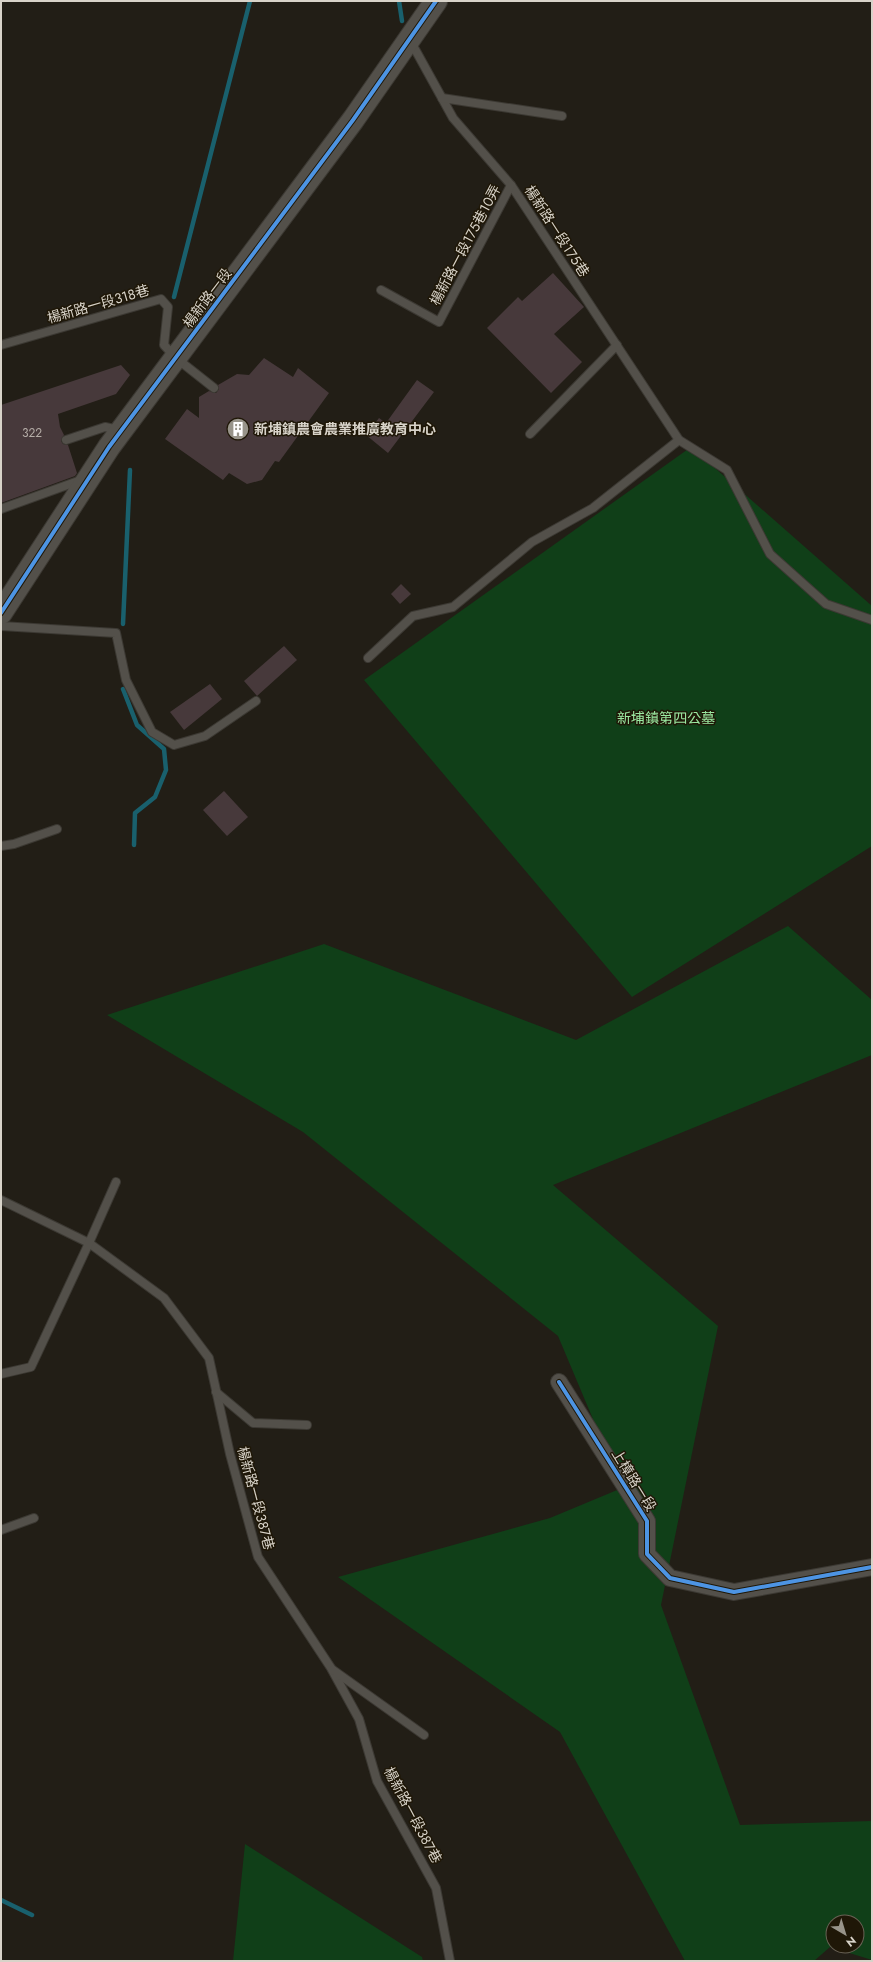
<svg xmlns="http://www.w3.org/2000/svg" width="873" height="1962" font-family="Jost,'Noto Sans TC',sans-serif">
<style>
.green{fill:#103f18;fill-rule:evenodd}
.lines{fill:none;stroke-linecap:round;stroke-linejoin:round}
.stream{stroke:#19606d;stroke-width:4.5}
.building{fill:#47393b}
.lane-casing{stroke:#3c3933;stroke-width:10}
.street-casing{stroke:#3c3933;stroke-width:18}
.secondary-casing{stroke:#3c3933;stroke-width:24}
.lane{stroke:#53504a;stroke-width:8}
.street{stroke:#53504a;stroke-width:16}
.secondary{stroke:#53504a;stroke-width:22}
.cycleway-casing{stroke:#1f1707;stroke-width:6}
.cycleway{stroke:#4d94e3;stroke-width:4}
.labels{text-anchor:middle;stroke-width:3;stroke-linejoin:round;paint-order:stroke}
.number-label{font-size:12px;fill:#b4aca6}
.street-label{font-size:14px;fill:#d8d3c9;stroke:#1f1707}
.poi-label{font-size:14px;font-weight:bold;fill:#d8d3c9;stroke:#1f1707;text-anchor:start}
.park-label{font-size:14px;fill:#9ae8a0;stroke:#1f1707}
</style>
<rect width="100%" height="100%" fill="#221e16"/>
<g class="green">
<path d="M691 447 872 606V846L632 997 364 680Z"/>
<path d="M788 926 872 1000V1055L553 1185 718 1326 661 1605 740 1825 872 1821V1960L830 1947 814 1961H685L560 1732 338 1577 550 1518 622 1488 558 1336 303 1132 107 1015 324 944 576 1040ZM833 1922H857V1946H833Z"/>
<path d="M245 1844 422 1957 423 1961H233Z"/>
</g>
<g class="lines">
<g class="stream">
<path d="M399 1 402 21"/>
<path d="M174 297 250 1"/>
<path d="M123 624 130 470"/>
<path d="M123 689 137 725 164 749 166 770 155 797 135 813 134 845"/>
<path d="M1 1900 32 1915"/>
</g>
</g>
<g class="building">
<path d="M553 273 584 307 554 334 582 362 551 393 487 328 518 297 522 301Z"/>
<path d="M264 358 293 377 298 368 329 393 279 462 275 461 262 480 247 484 229 473 223 480 165 439 187 409 199 418V397L209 391 216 393 219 389 218 385 237 374 249 375Z"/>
<path d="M121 365 130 375 116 394 58 414 60 427 64 435 61 441 63 444 68 445 77 473 75 476 1 503V405Z"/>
<path d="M417 380 434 392 388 453 366 435 379 418 386 423Z"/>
<path d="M401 584 411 594 400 604 391 594Z"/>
<path d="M284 646 297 660 257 696 244 681Z"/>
<path d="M210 684 222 699 184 730 170 712Z"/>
<path d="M224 791 248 817 227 836 203 810Z"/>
</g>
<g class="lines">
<g class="lane-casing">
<g id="lane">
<path d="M411 42 453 118 511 185 679 440 727 470 770 554 826 604 872 620"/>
<path d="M442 98 562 116"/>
<path d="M381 290 439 322 511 185"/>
<path d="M1 345 161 299 168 307 164 345 176 358 214 388"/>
<path d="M530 434 617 345"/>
<path d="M66 440 105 427 119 430"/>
<path d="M1 509 81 480"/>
<path d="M1 626 116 633 126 680 152 732 174 745 205 736 256 701"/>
<path d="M368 658 413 616 453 607 532 542 593 508 679 440"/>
<path d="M1 846 14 844 57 829"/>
<path d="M1 1200 89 1243 164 1298 209 1358 230 1454 258 1557 331 1668 359 1719 377 1781 436 1888 450 1961"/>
<path d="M1 1374 31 1367 89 1243 116 1182"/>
<path d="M216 1392 253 1423 307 1425"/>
<path d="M1 1530 34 1518"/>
<path d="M333 1670 424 1735"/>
</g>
</g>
<g class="street-casing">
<path id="street" d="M559 1382 647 1521V1554L670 1578 734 1592 872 1567"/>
</g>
<g class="secondary-casing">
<path id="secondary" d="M1 613 109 447 353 120 436 1"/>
</g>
<use href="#lane" class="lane"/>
<use href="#street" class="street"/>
<use href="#secondary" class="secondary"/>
<g class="cycleway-casing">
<g id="cycleway">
<path d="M1 613 109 447 353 120 436 1"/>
<path d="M559 1382 647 1521V1554L670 1578 734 1592 872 1567"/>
</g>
</g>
<use href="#cycleway" class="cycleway"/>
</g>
<defs>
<g id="building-disc" transform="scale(1.15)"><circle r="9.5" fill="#98948a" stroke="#1f1707"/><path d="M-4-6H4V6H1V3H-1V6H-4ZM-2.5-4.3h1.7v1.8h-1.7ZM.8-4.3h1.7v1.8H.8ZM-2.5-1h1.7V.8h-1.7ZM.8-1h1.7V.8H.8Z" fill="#fff"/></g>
</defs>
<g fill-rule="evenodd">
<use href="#building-disc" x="238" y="429"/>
</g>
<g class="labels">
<g class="number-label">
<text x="32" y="437">322</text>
</g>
<g class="street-label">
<text transform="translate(557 231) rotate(57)" y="5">楊新路一段175巷</text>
<text transform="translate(465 245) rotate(-62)" y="5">楊新路一段175巷10弄</text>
<text transform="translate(207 298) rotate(-53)" y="5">楊新路一段</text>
<text transform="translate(98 304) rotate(-16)" y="5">楊新路一段318巷</text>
<text transform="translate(634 1480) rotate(58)" y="5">上樟路一段</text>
<text transform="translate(256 1498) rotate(75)" y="5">楊新路一段387巷</text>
<text transform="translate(413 1815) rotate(62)" y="5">楊新路一段387巷</text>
</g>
<g class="poi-label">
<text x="254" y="434">新埔鎮農會農業推廣教育中心</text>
</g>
<g class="park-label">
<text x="666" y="723">新埔鎮第四公墓</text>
</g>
</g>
<rect width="873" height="1962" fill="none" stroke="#d8d3c9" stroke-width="4"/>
<g transform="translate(845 1934) rotate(142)"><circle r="19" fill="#1f1707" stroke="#696255"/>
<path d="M0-3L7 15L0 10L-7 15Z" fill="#98948a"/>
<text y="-6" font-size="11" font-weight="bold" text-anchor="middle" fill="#d8d3c9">N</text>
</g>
</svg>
